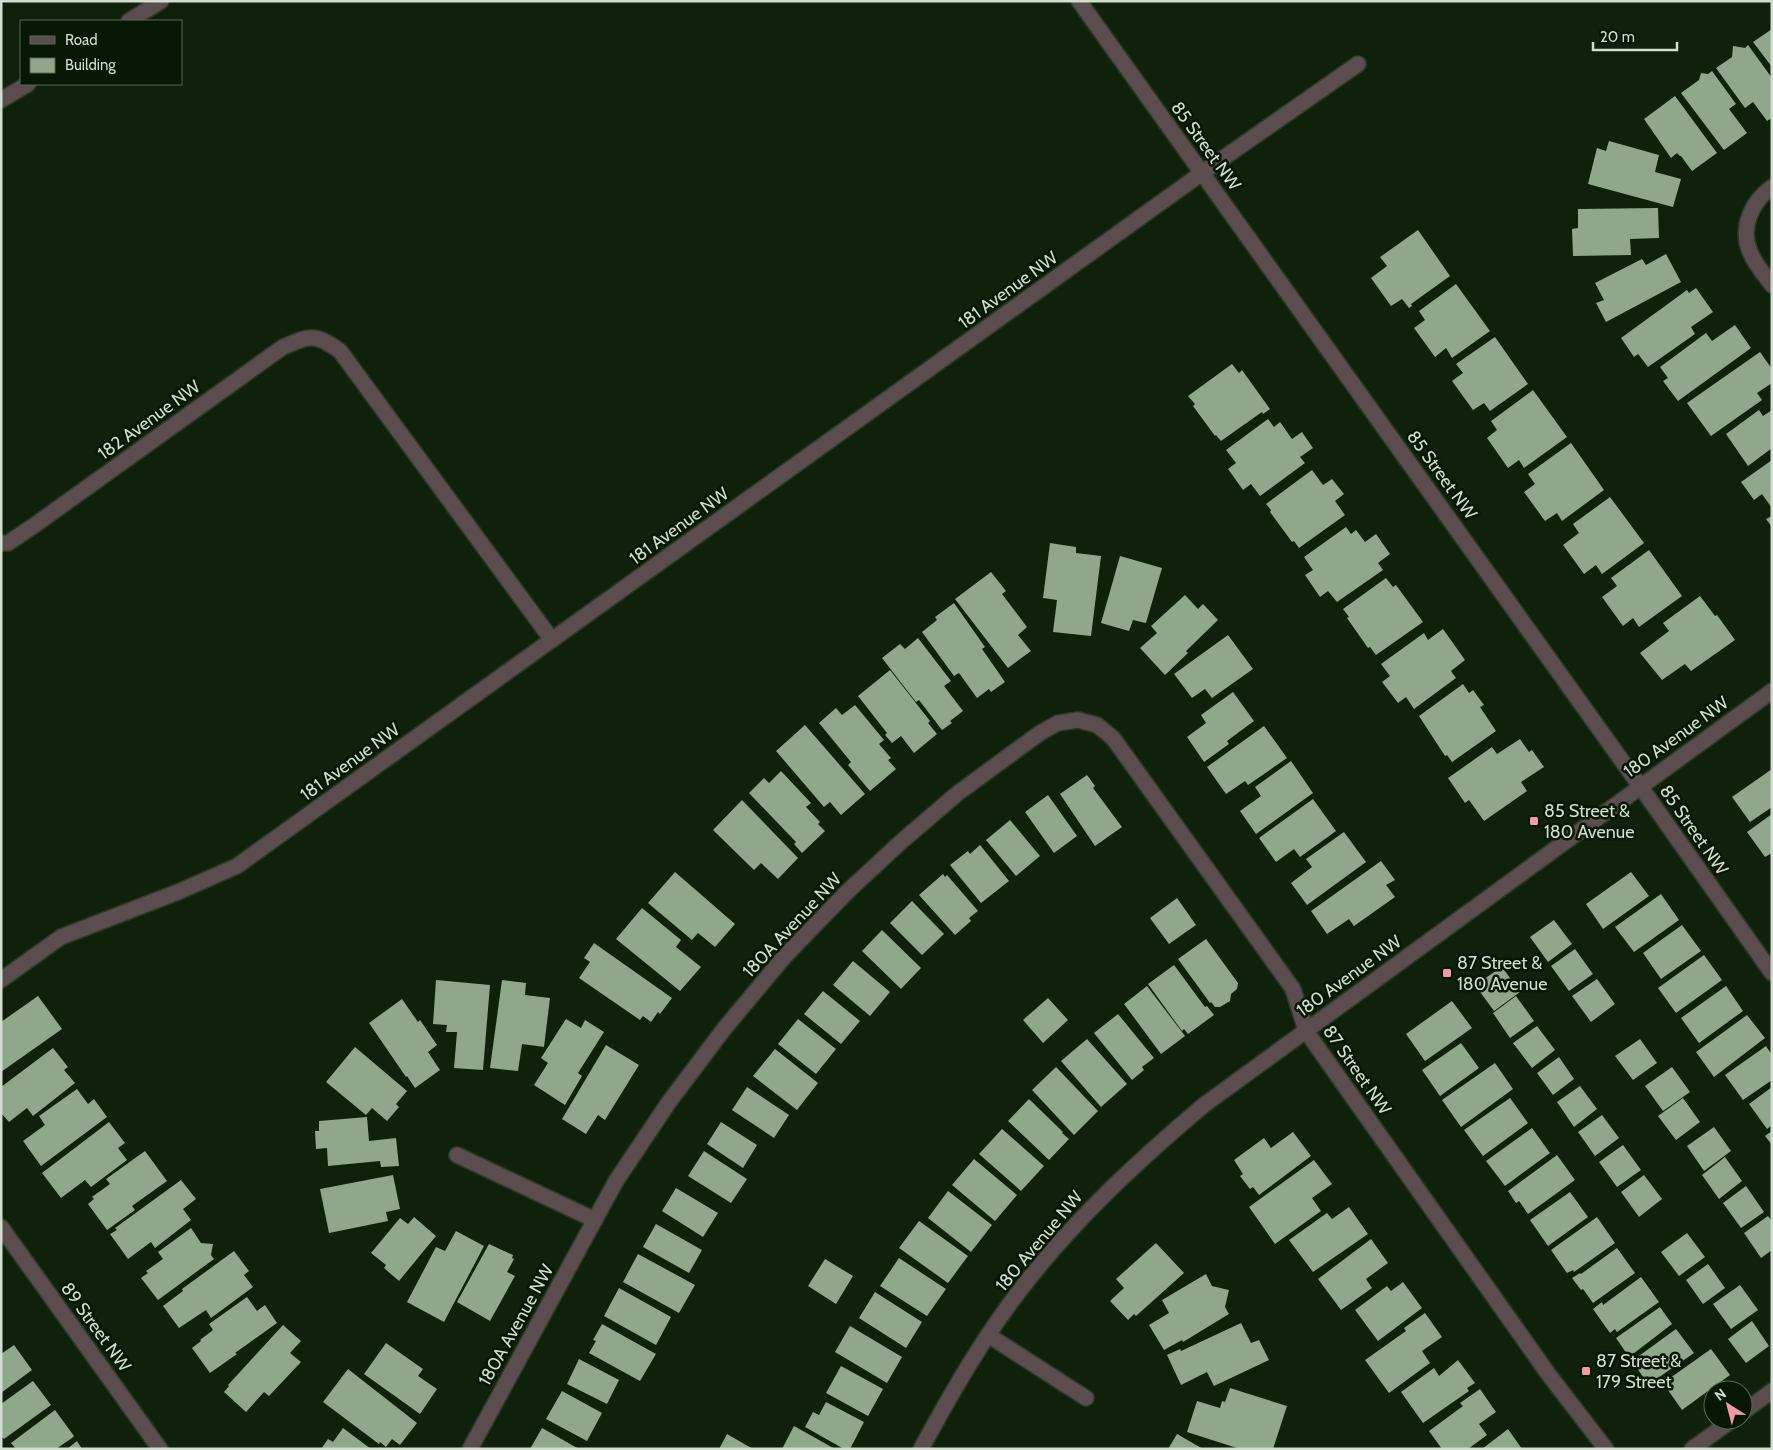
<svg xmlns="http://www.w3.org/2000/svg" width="1773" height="1450" font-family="Cabin,sans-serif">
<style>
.building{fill:#90a78c}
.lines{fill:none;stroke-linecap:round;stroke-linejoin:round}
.minor-casing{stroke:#2a3a26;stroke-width:18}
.minor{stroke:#5b4c4d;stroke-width:15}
.poi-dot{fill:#f49aa1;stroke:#061704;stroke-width:2}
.labels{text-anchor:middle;stroke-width:5;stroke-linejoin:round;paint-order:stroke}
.street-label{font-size:18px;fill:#d1ddcf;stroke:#061704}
.poi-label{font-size:18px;fill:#d1ddcf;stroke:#061704;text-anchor:start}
</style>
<rect width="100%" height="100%" fill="#0f200b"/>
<g class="building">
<path d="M1772 29V67L1753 42Z"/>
<path d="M1748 45 1772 78V118L1767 121 1753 102 1745 108 1716 68 1732 57 1733 46 1745 48Z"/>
<path d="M1712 71 1736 104 1729 109 1747 133 1724 150 1681 93 1699 80 1701 73 1708 74Z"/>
<path d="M1675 96 1717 153 1692 171 1681 156H1680L1677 153 1671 158 1644 119Z"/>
<path d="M1609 141 1659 155 1655 172 1681 179 1673 207 1588 184 1597 148 1606 151Z"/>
<path d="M1658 208 1659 238 1630 239 1631 255 1573 256 1572 229 1578 228V209Z"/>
<path d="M1418 230 1450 276 1411 304 1412 306 1409 308 1402 299 1391 306 1371 278 1387 266 1380 257Z"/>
<path d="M1666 254 1681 282 1606 322 1596 303 1604 300 1595 283 1642 259 1646 265Z"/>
<path d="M1456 284 1490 331 1452 358 1446 348 1435 357 1414 328 1425 320 1419 311Z"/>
<path d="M1696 288 1713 312 1691 327 1695 334 1648 367 1638 354 1634 357 1621 338 1687 290 1689 293Z"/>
<path d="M1735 325 1751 348 1678 401 1663 381 1668 378 1660 367 1706 333 1712 341Z"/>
<path d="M1495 337 1528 384 1490 411 1484 403 1473 410 1452 381 1463 373 1456 364Z"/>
<path d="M1760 352 1772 369V383L1757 393 1762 400 1711 436 1687 403Z"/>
<path d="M1232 364 1239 373 1242 370 1270 409 1263 414 1262 412 1221 441 1216 435 1215 436 1193 406 1195 404 1188 396Z"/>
<path d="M1533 390 1567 437 1524 468 1519 460 1508 468 1487 438 1497 430 1491 421Z"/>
<path d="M1759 410 1763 416 1772 410V448L1748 466 1726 434Z"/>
<path d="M1268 419 1274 427 1280 422 1292 439 1302 432 1313 448 1300 457 1305 463 1260 496 1251 484 1243 490 1228 469 1236 463 1226 450Z"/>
<path d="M1571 443 1604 490 1562 521 1557 513 1545 521 1524 492 1535 484 1528 474Z"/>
<path d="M1772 460V508L1762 494 1754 500 1741 482Z"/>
<path d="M1312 470 1323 485 1332 479 1344 494 1335 501 1345 515 1299 548 1294 541 1292 542 1270 512 1271 510 1266 504Z"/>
<path d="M1610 497 1644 543 1602 574 1596 565 1584 574 1563 545 1579 533 1573 524Z"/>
<path d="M1772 516V527L1766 519Z"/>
<path d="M1346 527 1351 534 1356 530 1365 542 1376 534 1390 554 1378 563 1383 570 1337 602 1328 591 1320 597 1305 575 1313 570 1304 557Z"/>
<path d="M1050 543 1076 547V553L1101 556 1091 636 1053 632 1057 600 1043 598Z"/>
<path d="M1649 550 1682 596 1639 627 1633 618 1623 626 1602 597 1617 586 1611 578Z"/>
<path d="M1120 556 1162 568 1146 623 1133 620 1129 631 1101 623Z"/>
<path d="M991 572 1006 591 1002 594 1027 627 1018 635 1031 651 1008 668 955 599Z"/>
<path d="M1386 578 1393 587 1396 585 1423 622 1376 655 1370 647 1368 648 1347 618 1349 617 1343 609Z"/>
<path d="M1185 595 1198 609 1203 604 1218 620 1186 651 1188 653 1165 675 1140 648 1157 633 1151 626Z"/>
<path d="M1700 596 1715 616 1717 615 1735 640 1691 671 1685 664 1662 680 1640 653 1669 631 1663 623Z"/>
<path d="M954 603 985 647 982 649 1005 682 991 692 989 689 977 698 959 673 954 676 922 632 937 620 935 617Z"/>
<path d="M1443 629 1465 660 1451 671 1456 678 1414 709 1406 697 1398 703 1382 682 1390 676 1381 664 1424 633 1428 640Z"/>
<path d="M1228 635 1253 669 1212 698 1205 689 1192 698 1174 674Z"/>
<path d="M918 638 951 681 944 686 963 711 950 721 952 723 942 730 919 700 916 702 882 658 900 644 905 649Z"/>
<path d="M890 670 930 721 928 723 937 734 914 753 901 736 892 743 885 735 887 733 858 696Z"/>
<path d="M1463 684 1469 693 1473 690 1484 705 1480 707 1496 731 1452 762 1447 755 1445 756 1419 716Z"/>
<path d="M1233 692 1254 721 1227 741 1229 744 1204 762 1187 737 1206 723 1201 715Z"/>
<path d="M855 705 884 740 879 744 891 758 888 760 896 769 870 791 848 765 851 762 819 723 836 708 842 715Z"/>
<path d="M805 725 865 794 841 815 830 802 824 807 776 751Z"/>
<path d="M1264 726 1287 758 1248 785 1245 781 1226 794 1207 767Z"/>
<path d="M1520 739 1529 752 1532 750 1544 767 1521 782 1527 791 1484 821 1469 800 1465 803 1448 778 1492 747 1497 754Z"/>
<path d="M1291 761 1313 793 1256 834 1240 811 1261 796 1255 787Z"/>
<path d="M1772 769V807L1750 822 1732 797Z"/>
<path d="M781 771 811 803 806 807 820 822 818 824 825 831 802 853 794 844 796 842 749 793 764 778 769 783Z"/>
<path d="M1087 775 1095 786 1093 788 1122 827 1095 846 1060 794Z"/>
<path d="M1048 795 1077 836 1054 853 1025 812Z"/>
<path d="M1313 799 1336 831 1300 857 1294 849 1276 862 1259 838Z"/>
<path d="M742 800 798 858 778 879 761 863 754 870 713 830Z"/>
<path d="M1772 814V853L1765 857 1747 832Z"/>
<path d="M1010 820 1040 856 1016 876 986 840Z"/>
<path d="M1344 832 1366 862 1307 905 1291 883 1312 867 1306 859Z"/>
<path d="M980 845 1009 881 981 903 950 865 968 851 970 854Z"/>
<path d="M1381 861 1395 880 1386 885 1395 897 1354 926 1349 919 1327 934 1311 911Z"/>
<path d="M675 872 735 924 715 947 698 933 692 940 648 903Z"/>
<path d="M1631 872 1649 896 1603 929 1586 904Z"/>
<path d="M943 874 945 877 947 875 978 911 969 918 971 921 955 935 919 895Z"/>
<path d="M1661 894 1679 920 1634 952 1615 927Z"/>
<path d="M1177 898 1196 925 1169 944 1150 918Z"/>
<path d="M912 901 944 934 922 955 890 923Z"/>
<path d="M642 908 681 940 676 947 701 967 680 991 616 939Z"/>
<path d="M1554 920 1572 944 1548 962 1530 937Z"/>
<path d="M1682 925 1701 951 1661 979 1643 953Z"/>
<path d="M882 930 921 968 901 989 862 951Z"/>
<path d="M1206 939 1238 983 1237 989 1231 994 1230 1001 1220 1007H1215L1211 1002 1210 1003 1178 959Z"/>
<path d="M594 943 672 998 660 1014 658 1012 651 1022 643 1016 640 1020 579 978 590 962 584 958Z"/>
<path d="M1575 949 1593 974 1569 991 1551 966Z"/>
<path d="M1704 955 1722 980 1676 1013 1658 988Z"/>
<path d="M853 961 890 992 870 1016 833 985Z"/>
<path d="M1174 965 1205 1007 1207 1006 1214 1015 1188 1034 1184 1029 1182 1031 1148 984Z"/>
<path d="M1502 967 1520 992 1494 1011 1475 985Z"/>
<path d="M1597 979 1615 1004 1591 1022 1572 996Z"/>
<path d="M436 980 490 985 483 1070 454 1068 457 1032H446L447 1025 433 1024Z"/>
<path d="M502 980 526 983 525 995 550 998 544 1047 522 1044 518 1071 490 1068Z"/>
<path d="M1147 986 1185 1036 1161 1054 1124 1004Z"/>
<path d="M1726 986 1743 1011 1699 1043 1681 1018Z"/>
<path d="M823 991 860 1021 841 1044 804 1014Z"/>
<path d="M38 996 62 1029 1 1072V1022Z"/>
<path d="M1516 996 1534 1021 1510 1038 1493 1013Z"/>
<path d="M1048 998 1068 1020 1043 1043 1023 1020Z"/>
<path d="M402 999 418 1022 420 1020 437 1045 428 1052 440 1070 415 1088 407 1076 406 1077 369 1023Z"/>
<path d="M1452 1001 1472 1028 1425 1061 1406 1034Z"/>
<path d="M1118 1014 1154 1058 1142 1067 1144 1070 1132 1080 1094 1033Z"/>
<path d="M1747 1015 1765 1038 1714 1077 1696 1052Z"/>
<path d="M566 1019 581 1028 585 1020 604 1032 578 1073 582 1076 565 1105 534 1085 548 1063 541 1058Z"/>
<path d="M798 1019 836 1049 816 1074 778 1044Z"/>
<path d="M1537 1026 1555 1050 1532 1068 1513 1043Z"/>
<path d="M1087 1039 1127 1084 1101 1107 1061 1061Z"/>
<path d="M1640 1039 1657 1063 1633 1080 1615 1056Z"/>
<path d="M1461 1043 1479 1068 1440 1096 1422 1070Z"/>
<path d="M606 1045 639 1065 605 1120 598 1115 586 1134 562 1119Z"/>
<path d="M1766 1046 1772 1055V1080L1743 1100 1725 1075Z"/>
<path d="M355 1047 407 1091 396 1104 399 1107 387 1121 372 1108 366 1115 326 1082Z"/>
<path d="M53 1048 68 1067 64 1070 75 1083 33 1116 27 1108 9 1122 1 1113V1087Z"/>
<path d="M775 1049 818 1083 797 1110 753 1076Z"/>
<path d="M1559 1057 1574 1079 1553 1095 1537 1073Z"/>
<path d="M1495 1063 1513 1089 1461 1127 1442 1100Z"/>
<path d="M1056 1067 1098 1111 1074 1135 1032 1090Z"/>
<path d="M1672 1067 1690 1092 1663 1111 1645 1086Z"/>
<path d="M1580 1086 1597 1109 1574 1127 1557 1102Z"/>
<path d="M747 1087 789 1115 774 1138 732 1110Z"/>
<path d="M1772 1087V1125L1767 1129 1749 1104Z"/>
<path d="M77 1089 88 1104 94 1099 107 1117 41 1166 23 1141 45 1125 39 1116Z"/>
<path d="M1510 1098 1528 1123 1483 1156 1464 1130Z"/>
<path d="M1683 1098 1700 1122 1676 1140 1658 1116Z"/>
<path d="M1029 1099 1063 1132 1062 1133 1069 1139 1049 1160 1008 1121Z"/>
<path d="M1602 1115 1619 1138 1595 1156 1578 1132Z"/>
<path d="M367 1117 369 1141 396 1138 399 1166 381 1167 380 1161 328 1166 327 1148 316 1149 315 1131H319V1121Z"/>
<path d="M109 1122 125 1143 118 1148 127 1160 91 1187 85 1180 61 1198 42 1173Z"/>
<path d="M721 1122 757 1145 743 1168 707 1144Z"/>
<path d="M1714 1127 1731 1151 1704 1171 1687 1146Z"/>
<path d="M1532 1128 1550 1153 1505 1186 1486 1161Z"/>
<path d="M1002 1129 1044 1166 1021 1191 979 1154Z"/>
<path d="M1772 1131V1145L1765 1136Z"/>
<path d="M1293 1132 1311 1156 1259 1195 1253 1187 1250 1189 1240 1176 1243 1174 1234 1160 1264 1138 1271 1148Z"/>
<path d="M1623 1145 1641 1170 1617 1187 1599 1162Z"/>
<path d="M145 1151 167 1181 132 1206 135 1210 107 1230 88 1204 94 1199 92 1197 110 1184 106 1179Z"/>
<path d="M704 1151 747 1179 731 1203 688 1176Z"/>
<path d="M1557 1155 1575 1180 1528 1214 1519 1201 1516 1203 1508 1191Z"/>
<path d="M1725 1157 1742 1181 1719 1199 1702 1175Z"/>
<path d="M974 1159 1017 1195 995 1221 952 1185Z"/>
<path d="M1314 1160 1332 1184 1312 1198 1321 1211 1275 1244 1249 1207Z"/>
<path d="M393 1175 400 1209 386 1212 388 1221 329 1233 320 1189Z"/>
<path d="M1644 1175 1662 1199 1639 1217 1621 1192Z"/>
<path d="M181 1180 196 1199 183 1209 191 1220 155 1248 151 1242 128 1259 110 1234 117 1230 115 1228Z"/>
<path d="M1746 1186 1764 1212 1741 1228 1723 1203Z"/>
<path d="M676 1188 718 1213 703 1237 662 1211Z"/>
<path d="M948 1191 992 1225 971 1252 928 1218Z"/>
<path d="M1570 1192 1588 1217 1548 1246 1530 1220Z"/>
<path d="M1349 1207 1368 1234 1313 1272 1289 1240 1327 1213 1332 1219Z"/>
<path d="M1768 1216 1772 1221V1250L1761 1258 1744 1233Z"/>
<path d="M414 1217 436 1236 399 1281 384 1268 386 1265 371 1253 400 1218 408 1224Z"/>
<path d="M1597 1217 1615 1243 1574 1272 1573 1270 1567 1273 1551 1250Z"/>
<path d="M919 1221 968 1256 948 1283 899 1248Z"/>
<path d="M656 1224 702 1250 689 1273 643 1247Z"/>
<path d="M191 1228 201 1243 213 1244 211 1255 214 1259 158 1300 141 1278 148 1273 146 1271 163 1259 158 1252Z"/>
<path d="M456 1231 484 1246 444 1322 407 1302 436 1247 445 1251Z"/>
<path d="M1687 1233 1705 1257 1679 1276 1661 1252Z"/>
<path d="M1371 1239 1388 1263 1366 1279 1372 1288 1341 1310 1318 1279Z"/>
<path d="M1156 1243 1184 1273 1136 1316 1134 1314 1128 1320 1110 1301 1124 1288 1116 1279Z"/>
<path d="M489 1244 513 1255 512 1258 514 1259 507 1272 515 1276 490 1321 457 1302Z"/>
<path d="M1617 1248 1635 1273 1593 1303 1583 1289 1581 1290 1572 1278 1580 1273 1581 1274Z"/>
<path d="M234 1251 249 1271 244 1275 253 1287 211 1318 206 1310 179 1328 163 1306 183 1291 182 1289Z"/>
<path d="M638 1254 695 1285 679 1313 623 1282Z"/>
<path d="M899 1258 946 1289 927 1316 880 1286Z"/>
<path d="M825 1259 853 1276 836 1304 808 1286Z"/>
<path d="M1708 1264 1725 1288 1703 1304 1686 1280Z"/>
<path d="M1206 1274 1212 1286 1229 1290 1225 1307 1229 1314 1183 1342 1182 1340 1164 1350 1149 1325 1169 1313 1162 1300Z"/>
<path d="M1641 1277 1659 1302 1617 1332 1615 1329 1610 1333 1593 1309 1602 1302 1603 1305Z"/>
<path d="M1403 1282 1422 1308 1378 1341 1355 1310 1387 1286 1391 1291Z"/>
<path d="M1740 1285 1758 1310 1731 1329 1713 1304Z"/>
<path d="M619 1288 671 1317 656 1345 604 1316Z"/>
<path d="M875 1292 922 1322 906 1348 859 1318Z"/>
<path d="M247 1297 257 1311 265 1305 277 1323 235 1353 237 1354 210 1373 192 1348 201 1341 200 1340 213 1330 209 1324Z"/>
<path d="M1660 1307 1672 1324 1629 1357 1616 1338Z"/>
<path d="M1425 1313 1442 1337 1422 1351 1430 1363 1389 1393 1365 1360 1406 1331 1404 1328Z"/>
<path d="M1752 1321 1769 1346 1746 1363 1728 1339Z"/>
<path d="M1241 1323 1251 1343 1259 1340 1269 1360 1214 1386 1207 1372 1181 1385 1167 1355 1180 1349 1181 1351Z"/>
<path d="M602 1324 656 1354 640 1381 589 1353 596 1341 593 1340Z"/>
<path d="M283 1325 301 1341 290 1353 301 1362 269 1396 264 1392 246 1412 224 1392 229 1386 228 1385Z"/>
<path d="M850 1326 902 1357 887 1383 835 1352Z"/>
<path d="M1676 1329 1694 1353 1655 1380 1656 1382 1650 1387 1632 1361Z"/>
<path d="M386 1343 423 1369 418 1376 437 1389 420 1414 364 1374Z"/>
<path d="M14 1345 32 1370 1 1393V1354Z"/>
<path d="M1711 1349 1730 1375 1682 1410 1663 1383Z"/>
<path d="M579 1359 619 1380 607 1404 567 1384Z"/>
<path d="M1458 1360 1475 1383 1467 1388 1469 1391 1423 1423 1401 1392 1434 1368 1439 1376Z"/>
<path d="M841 1366 883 1389 868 1416 826 1393Z"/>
<path d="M348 1369 417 1423 400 1445 392 1439 386 1447 380 1442 379 1444 323 1402Z"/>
<path d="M33 1381 51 1405 4 1439 1 1436V1404Z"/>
<path d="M1230 1388 1287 1406 1273 1449H1240L1187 1432 1197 1401 1220 1408 1222 1401 1225 1402Z"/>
<path d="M1480 1389 1496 1412 1479 1424 1487 1435 1468 1449H1442L1429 1431 1463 1406 1460 1403Z"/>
<path d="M562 1391 602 1413 587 1441 546 1419Z"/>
<path d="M826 1402 864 1422 850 1449H844L805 1427 813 1412 819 1415Z"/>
<path d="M55 1410 74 1436 72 1438 56 1449H16L11 1443Z"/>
<path d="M794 1426 835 1449H782Z"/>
<path d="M343 1428 371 1449H321L328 1439 333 1442Z"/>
<path d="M542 1428 579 1449H530Z"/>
<path d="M1508 1429 1522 1449H1482Z"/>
<path d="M727 1434 753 1449H719Z"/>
<path d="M1177 1434 1203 1449H1168Z"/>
<path d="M77 1441 82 1449H67Z"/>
</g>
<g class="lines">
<g class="minor-casing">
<g id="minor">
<path d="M1079 1 1640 786 1772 973"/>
<path d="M129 21 161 1"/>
<path d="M1 100 28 84"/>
<path d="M1772 187C1751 202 1740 228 1750 252 1755 264 1764 274 1772 285"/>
<path d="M1 543H8L32 527 283 347C311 335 314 333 340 351L552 640"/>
<path d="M1 980 61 937 178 892 237 866 1202 173 1358 64"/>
<path d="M457 1155 595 1220"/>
<path d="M1 1227 160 1449"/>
<path d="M988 1335 1086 1398"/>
<path d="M1743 1412 1772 1391"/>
<path d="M470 1449 616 1181 669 1102 724 1029 785 956 848 891 902 841 958 793 1040 733 1058 723 1078 720 1097 725 1113 738 1293 989 1306 1031 1549 1375 1606 1449"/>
<path d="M921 1449C952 1392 984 1336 1024 1285 1077 1217 1139 1160 1204 1105L1772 691"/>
<path d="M1692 1449 1732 1420"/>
</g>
</g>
<use href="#minor" class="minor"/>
</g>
<g class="poi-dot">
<rect x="1529" y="816" width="10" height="10" rx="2.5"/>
<rect x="1442" y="968" width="10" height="10" rx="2.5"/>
<rect x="1581" y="1366" width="10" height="10" rx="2.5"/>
</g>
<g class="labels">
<g class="street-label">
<text transform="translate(1206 146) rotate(54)" y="6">85 Street NW</text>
<text transform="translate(1008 290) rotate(-36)" y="6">181 Avenue NW</text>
<text transform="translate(149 420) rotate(-36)" y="6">182 Avenue NW</text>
<text transform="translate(1442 475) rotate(54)" y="6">85 Street NW</text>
<text transform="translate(679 526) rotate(-36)" y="6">181 Avenue NW</text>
<text transform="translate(1676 737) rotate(-36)" y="6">180 Avenue NW</text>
<text transform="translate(350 762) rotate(-36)" y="6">181 Avenue NW</text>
<text transform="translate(1694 830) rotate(55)" y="6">85 Street NW</text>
<text transform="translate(792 925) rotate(-47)" y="6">180A Avenue NW</text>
<text transform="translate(1349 976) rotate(-36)" y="6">180 Avenue NW</text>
<text transform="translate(1357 1070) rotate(55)" y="6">87 Street NW</text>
<text transform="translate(1039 1241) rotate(-50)" y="6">180 Avenue NW</text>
<text transform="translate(516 1325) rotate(-61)" y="6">180A Avenue NW</text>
<text transform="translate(96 1327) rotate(54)" y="6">89 Street NW</text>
</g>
<g class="poi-label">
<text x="1544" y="817">85 Street &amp;<tspan x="1544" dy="21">180 Avenue</tspan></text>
<text x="1457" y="969">87 Street &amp;<tspan x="1457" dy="21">180 Avenue</tspan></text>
<text x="1596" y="1367">87 Street &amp;<tspan x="1596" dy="21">179 Street</tspan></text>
</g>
</g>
<rect width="1773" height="1450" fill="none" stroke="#d1ddcf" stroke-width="5"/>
<rect x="20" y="20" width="162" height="65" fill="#061704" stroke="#576655"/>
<rect x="30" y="36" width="25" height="8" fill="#5b4c4d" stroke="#576655"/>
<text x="65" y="45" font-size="15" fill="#d1ddcf">Road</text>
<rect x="30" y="58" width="25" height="15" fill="#90a78c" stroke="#576655"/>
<text x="65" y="70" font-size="15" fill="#d1ddcf">Building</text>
<g transform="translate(1728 1405) rotate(324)"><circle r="24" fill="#061704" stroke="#576655"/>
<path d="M0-4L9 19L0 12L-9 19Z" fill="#f49aa1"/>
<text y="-8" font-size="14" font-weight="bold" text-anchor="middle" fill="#d1ddcf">N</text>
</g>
<path d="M1593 42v8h84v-8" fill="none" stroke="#d1ddcf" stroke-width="2.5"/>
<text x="1600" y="42" font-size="15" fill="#d1ddcf" stroke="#061704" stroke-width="4" paint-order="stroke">20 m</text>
</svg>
